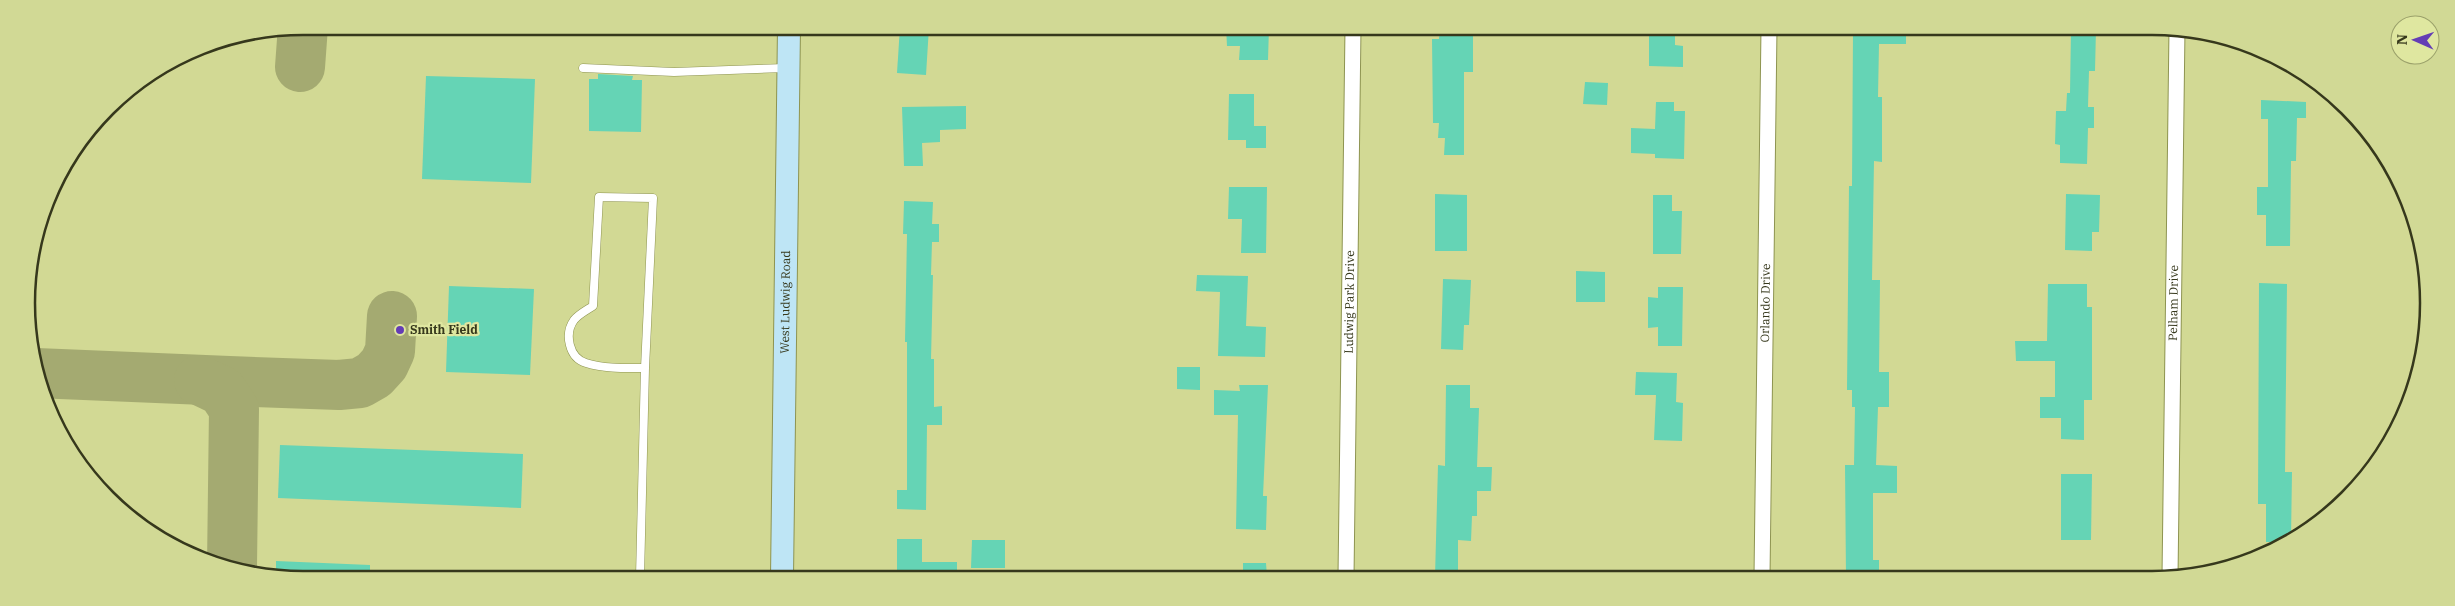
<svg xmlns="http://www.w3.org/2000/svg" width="2455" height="606" font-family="'IBM Plex Serif',serif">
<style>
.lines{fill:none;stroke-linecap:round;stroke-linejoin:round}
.taxiway{stroke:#a4aa71;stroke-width:50}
.building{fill:#65d4b5}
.service-casing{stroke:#8e9451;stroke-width:9}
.minor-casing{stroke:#8e9451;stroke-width:17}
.secondary-casing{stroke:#8e9451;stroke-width:24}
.service{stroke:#fff;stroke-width:8}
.minor{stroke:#fff;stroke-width:15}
.secondary{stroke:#bee5f5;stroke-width:22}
.poi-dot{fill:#643db5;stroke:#dfe7a0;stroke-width:2}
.labels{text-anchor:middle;stroke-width:4.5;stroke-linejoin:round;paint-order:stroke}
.street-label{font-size:12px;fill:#36381c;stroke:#dfe7a0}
.poi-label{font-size:12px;font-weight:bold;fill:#36381c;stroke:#dfe7a0;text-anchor:start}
.rim{fill:none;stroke:#36381c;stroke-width:2.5}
</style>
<rect width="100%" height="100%" fill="#d2d994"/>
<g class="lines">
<g class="taxiway">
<path d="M300 67 303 26"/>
<path d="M36 373 229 381 339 385 360 383 374 375 384 364 390 351 392 316"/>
<path d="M199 380 222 391 234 409 232 566"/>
</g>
</g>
<g class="building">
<path d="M900 27H929L926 75 897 73Z"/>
<path d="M1226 27H1269L1268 60H1239L1240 46H1227Z"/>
<path d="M1440 28H1473V72H1464V155H1444L1445 138H1438L1439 123H1433L1432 39H1439Z"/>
<path d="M1649 28H1675V45L1683 46V67L1649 66Z"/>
<path d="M1859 28H1906V44H1879L1878 97H1882V162L1874 161 1872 280H1880L1879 372H1889V407H1878L1876 465 1897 466V493H1873V560H1879V577H1846L1845 465H1854L1855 407H1852V390H1847L1849 186H1852L1853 32H1859Z"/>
<path d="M2071 29H2096L2095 71H2089L2088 107H2094V128H2088L2087 164 2060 163V145L2055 144 2056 111H2066L2067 93H2070Z"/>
<path d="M598 74 633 76 632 80H642L641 132 589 131V79H598Z"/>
<path d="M426 76 535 79 531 183 422 179Z"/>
<path d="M1585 82 1608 83 1607 105 1583 104Z"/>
<path d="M1229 94H1254V126H1266V148H1246V140H1228Z"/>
<path d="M2261 100 2306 102V118H2297L2296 161H2291L2290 246H2266V215H2257V187H2268V119H2261Z"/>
<path d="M1656 102H1674V111H1685L1684 159 1655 158V154L1631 153V128L1655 129Z"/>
<path d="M966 106V129L940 130V142L922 143 923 166H904L902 107Z"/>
<path d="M1229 187H1267L1266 253H1241L1242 219H1228Z"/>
<path d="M1435 194 1467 195V251H1435Z"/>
<path d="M2066 194 2100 195 2099 232H2092V251L2065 250Z"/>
<path d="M1653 195H1672V211H1682L1681 254H1653Z"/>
<path d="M904 201 933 202 932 224H939V242H932L931 275H933L931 359H934V407L942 406V425H927L926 510 897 509V490H907V342H905L907 234H903Z"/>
<path d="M1576 271 1605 272V302H1576Z"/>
<path d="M1197 275 1248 276 1246 326 1266 327 1265 357 1218 356 1220 292 1196 291Z"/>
<path d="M1443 279 1471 280 1469 325H1464L1463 350 1441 349Z"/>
<path d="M2259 283 2287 284 2285 472H2292L2291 539 2287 542H2266V504H2258Z"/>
<path d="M2048 284H2087V307H2092V400H2084V440L2061 439V418H2040V397H2055V361H2016L2015 341H2047Z"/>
<path d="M449 286 534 289 530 375 446 372Z"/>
<path d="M1658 287H1683L1682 346H1658V327L1648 328V297L1658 298Z"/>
<path d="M1177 367H1200V390L1177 389Z"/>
<path d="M1636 372 1677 373 1676 402 1683 403 1682 441 1654 440 1656 395H1635Z"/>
<path d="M1239 385H1268L1263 496H1267L1266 530 1236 529 1238 415H1214V390L1240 391Z"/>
<path d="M1446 385H1470V408H1479L1477 467H1492L1491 491H1477V516H1472L1471 541 1458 540V577H1435L1438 465 1445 466Z"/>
<path d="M280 445 523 454 521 508 278 498Z"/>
<path d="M2061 474H2092L2091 540H2061Z"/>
<path d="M897 539H922V562H957V577H897Z"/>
<path d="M972 540H1005V568H971Z"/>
<path d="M276 561 370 565V577H276Z"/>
<path d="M1243 563H1266L1267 577H1243Z"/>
</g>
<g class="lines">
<g class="service-casing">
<g id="service">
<path d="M583 68 674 72 786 68"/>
<path d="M640 577 645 368 653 198 599 197 593 306C587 310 579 314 574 320 564 334 569 358 586 363 605 369 626 368 645 368"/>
</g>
</g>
<g class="minor-casing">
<g id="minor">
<path id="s1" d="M1346 577 1353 28"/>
<path id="s2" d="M1762 577 1769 28"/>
<path id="s3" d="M2170 577 2177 29"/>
</g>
</g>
<g class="secondary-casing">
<g id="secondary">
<path id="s4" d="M782 577 789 27"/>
</g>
</g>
<use href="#service" class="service"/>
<use href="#minor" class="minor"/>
<use href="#secondary" class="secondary"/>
</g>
<circle class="poi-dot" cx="400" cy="330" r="5"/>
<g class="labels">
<g class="street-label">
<text dy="4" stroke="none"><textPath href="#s4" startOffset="275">West Ludwig Road</textPath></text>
<text dy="4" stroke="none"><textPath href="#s1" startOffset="275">Ludwig Park Drive</textPath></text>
<text dy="4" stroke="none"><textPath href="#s2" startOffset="274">Orlando Drive</textPath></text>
<text dy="4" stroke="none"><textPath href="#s3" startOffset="274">Pelham Drive</textPath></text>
</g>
<g class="poi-label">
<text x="410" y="334">Smith Field</text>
</g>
</g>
<path d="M0 0H2455V606H0ZM303 35H2152A268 268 0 0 1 2420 303V303A268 268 0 0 1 2152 571H303A268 268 0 0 1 35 303V303A268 268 0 0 1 303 35Z" fill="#d1d995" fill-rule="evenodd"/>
<path class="rim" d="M303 35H2152A268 268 0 0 1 2420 303V303A268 268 0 0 1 2152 571H303A268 268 0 0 1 35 303V303A268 268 0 0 1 303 35Z"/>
<g transform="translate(2415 40) rotate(272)"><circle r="24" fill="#dfe7a0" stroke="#9ba16b"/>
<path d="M0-4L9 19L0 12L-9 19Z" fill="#643db5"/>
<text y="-8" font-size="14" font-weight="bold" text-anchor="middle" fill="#36381c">N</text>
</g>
</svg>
